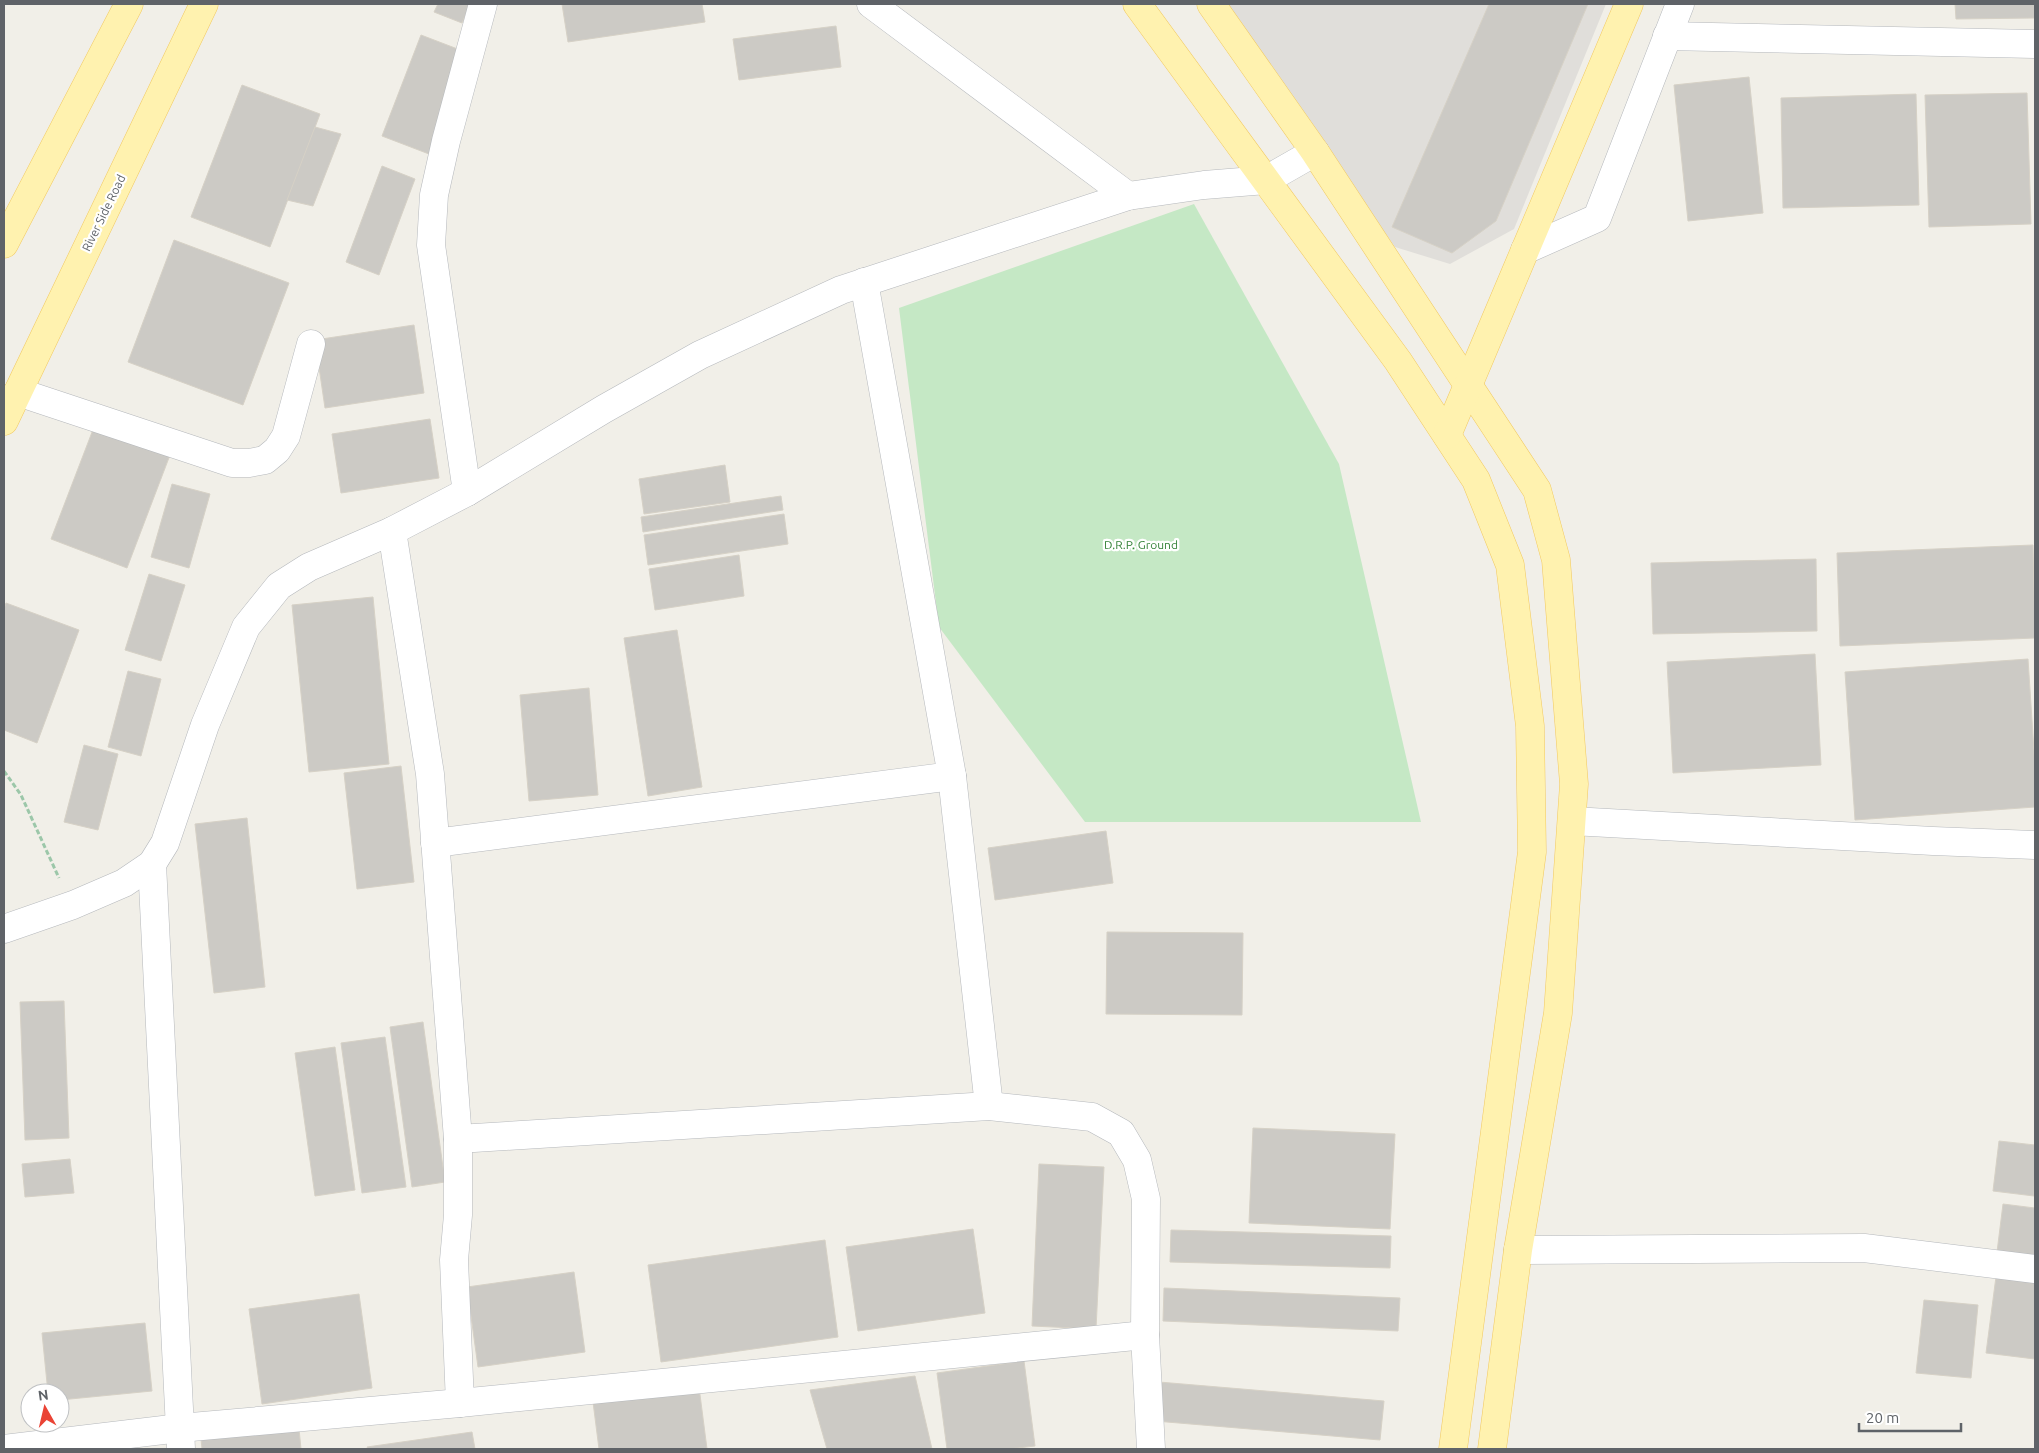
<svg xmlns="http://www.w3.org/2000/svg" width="2039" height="1453" font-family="Ubuntu,sans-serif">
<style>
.industrial{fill:#e0deda}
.green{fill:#c5e8c5}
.building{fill:#cccac5;stroke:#d6d1c6}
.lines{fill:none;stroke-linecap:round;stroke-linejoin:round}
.minor-casing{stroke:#b5b8bc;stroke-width:29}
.major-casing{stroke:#f2c960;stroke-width:29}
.path{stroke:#9cc7a9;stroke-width:3;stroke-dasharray:5 2.5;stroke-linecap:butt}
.minor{stroke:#fff;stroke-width:28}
.major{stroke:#fff2af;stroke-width:28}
.labels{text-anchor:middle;stroke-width:4.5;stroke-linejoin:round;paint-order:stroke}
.street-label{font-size:12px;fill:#5f6368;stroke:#fff}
.park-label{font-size:12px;fill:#348238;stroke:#fff}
</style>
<rect width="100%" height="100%" fill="#f1efe8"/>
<path class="industrial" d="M1222 4H1606L1514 229 1450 264 1395 247Z"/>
<path class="green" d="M1194 204 1339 464 1421 822H1085L939 627 899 308Z"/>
<g class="building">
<path d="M438 4H470L462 23 434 12Z"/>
<path d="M562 4H702L705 22 568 42Z"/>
<path d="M1489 4H1588L1496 221 1452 253 1392 227Z"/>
<path d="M1955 4H2035V18L1956 19Z"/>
<path d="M836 26 841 67 739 80 733 39Z"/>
<path d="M421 35 468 53 429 154 382 136Z"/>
<path d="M1749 77 1763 213 1688 221 1674 85Z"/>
<path d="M242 85 320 114 270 247 191 217Z"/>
<path d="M2027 93 2031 224 1929 227 1925 95Z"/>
<path d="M1916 94 1919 205 1783 208 1781 98Z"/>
<path d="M315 127 341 134 313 206 287 200Z"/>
<path d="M382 166 415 179 379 275 346 262Z"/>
<path d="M174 240 289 283 243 405 128 362Z"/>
<path d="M414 325 424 393 325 408 315 340Z"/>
<path d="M430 419 439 478 341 493 332 434Z"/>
<path d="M94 427 170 455 127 568 51 539Z"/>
<path d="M725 465 730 502 644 514 639 479Z"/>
<path d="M172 484 210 494 189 568 151 557Z"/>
<path d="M781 496 783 510 643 532 641 517Z"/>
<path d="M784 514 788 544 648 565 644 535Z"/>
<path d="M2033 545 2035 638 1840 646 1837 553Z"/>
<path d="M739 555 744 596 655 610 649 569Z"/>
<path d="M1816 559 1817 631 1653 634 1651 563Z"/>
<path d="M149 574 185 585 161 661 125 650Z"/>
<path d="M373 597 389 764 309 772 292 605Z"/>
<path d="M6 603 79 630 37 743 4 730V609Z"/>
<path d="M677 630 702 787 648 796 624 638Z"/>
<path d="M1815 654 1821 765 1673 773 1667 662Z"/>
<path d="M2028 659 2035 766V807L1855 820 1845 672Z"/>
<path d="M128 671 161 679 141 756 108 747Z"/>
<path d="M589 688 598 795 529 801 520 695Z"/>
<path d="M84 745 118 754 98 830 64 822Z"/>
<path d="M401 766 414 882 357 889 344 773Z"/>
<path d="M247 818 265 987 214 993 195 824Z"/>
<path d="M1106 831 1113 883 995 900 988 848Z"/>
<path d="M1107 932 1243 933 1242 1015 1106 1014Z"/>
<path d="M64 1001 69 1138 25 1140 20 1002Z"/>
<path d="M423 1022 445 1182 412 1187 390 1027Z"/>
<path d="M385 1037 406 1187 362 1193 341 1043Z"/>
<path d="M335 1047 355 1190 315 1196 295 1053Z"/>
<path d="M1253 1128 1395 1134 1390 1229 1249 1223Z"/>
<path d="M1999 1141 2035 1145 2034 1196 1993 1191Z"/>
<path d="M70 1159 74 1193 25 1197 22 1164Z"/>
<path d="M1039 1164 1104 1167 1096 1329 1032 1326Z"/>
<path d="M2003 1204 2035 1208V1256L1997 1252Z"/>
<path d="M973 1229 985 1313 858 1331 846 1247Z"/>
<path d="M1171 1230 1391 1236 1390 1268 1170 1262Z"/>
<path d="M825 1240 838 1337 661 1362 648 1265Z"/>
<path d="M1997 1269 2035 1275V1359L1986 1353Z"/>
<path d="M574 1272 585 1352 478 1367 467 1287Z"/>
<path d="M1164 1288 1400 1298 1398 1331 1163 1321Z"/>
<path d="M359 1294 372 1388 262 1404 249 1309Z"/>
<path d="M1924 1300 1978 1305 1971 1378 1916 1373Z"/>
<path d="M145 1323 152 1391 60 1400V1393H48L42 1333Z"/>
<path d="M1024 1361 1035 1446 1009 1449H947L937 1373Z"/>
<path d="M915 1376 932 1449H827L810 1390Z"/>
<path d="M1159 1382 1384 1401 1380 1440 1155 1421Z"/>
<path d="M699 1387 707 1449H599L593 1402Z"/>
<path d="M299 1429 301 1449H202L201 1439Z"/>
<path d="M472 1432 475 1449H368L367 1447Z"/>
</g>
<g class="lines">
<g class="minor-casing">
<g id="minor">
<path d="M871 4 1128 196"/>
<path d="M1667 36 2035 44"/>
<path d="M1525 250 1597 218 1680 4"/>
<path d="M864 282 952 776 989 1106"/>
<path d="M18 392 232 463H249L265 460 277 450 286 436 311 344"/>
<path d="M467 492 431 245 434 195 446 141 483 4"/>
<path d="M392 531 430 774 458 1139 989 1106 1092 1117 1121 1133 1137 1160 1146 1199 1145 1335 1151 1449"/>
<path d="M1572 821 1933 841 2035 845"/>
<path d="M435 843 952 776"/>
<path d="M152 864 181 1449"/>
<path d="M4 929 73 905 124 883 152 864 165 843 205 725 246 627 279 586 309 567 392 531 467 492 604 409 700 355 841 290 1128 196 1204 185 1266 180 1315 152"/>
<path d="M458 1139V1215L454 1260 460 1403"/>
<path d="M1518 1250 1864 1248 2035 1269"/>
<path d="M4 1449 180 1428 460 1403 1145 1335"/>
</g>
</g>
<g class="major-casing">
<g id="major">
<path d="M1137 4 1398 361 1476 480 1510 565 1530 726 1532 852 1453 1449"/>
<path d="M1211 4 1315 152 1537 490 1556 560 1574 784 1558 1013 1518 1250 1492 1449"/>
<path d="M4 244 129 4"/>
<path d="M4 421 204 4"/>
<path d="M1447 435 1629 4"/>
</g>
</g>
<path class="path" d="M4 771 21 795 59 878"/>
<use href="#minor" class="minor"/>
<use href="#major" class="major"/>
</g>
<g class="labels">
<g class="street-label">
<text transform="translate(104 213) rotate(-64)" y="4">River Side Road</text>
</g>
<g class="park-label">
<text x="1141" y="549">D.R.P. Ground</text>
</g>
</g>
<rect width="2039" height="1453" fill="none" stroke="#5f6368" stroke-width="10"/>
<g transform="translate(45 1408) rotate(352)"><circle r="24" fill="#ffffff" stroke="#bfc1c3"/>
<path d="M0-4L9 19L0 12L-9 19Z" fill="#ea4335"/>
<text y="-8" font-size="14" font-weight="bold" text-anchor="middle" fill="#5f6368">N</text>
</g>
<path d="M1859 1423v8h102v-8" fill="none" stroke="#5f6368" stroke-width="2.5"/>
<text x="1866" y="1423" font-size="15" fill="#5f6368" stroke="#ffffff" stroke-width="4" paint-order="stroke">20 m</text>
</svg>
